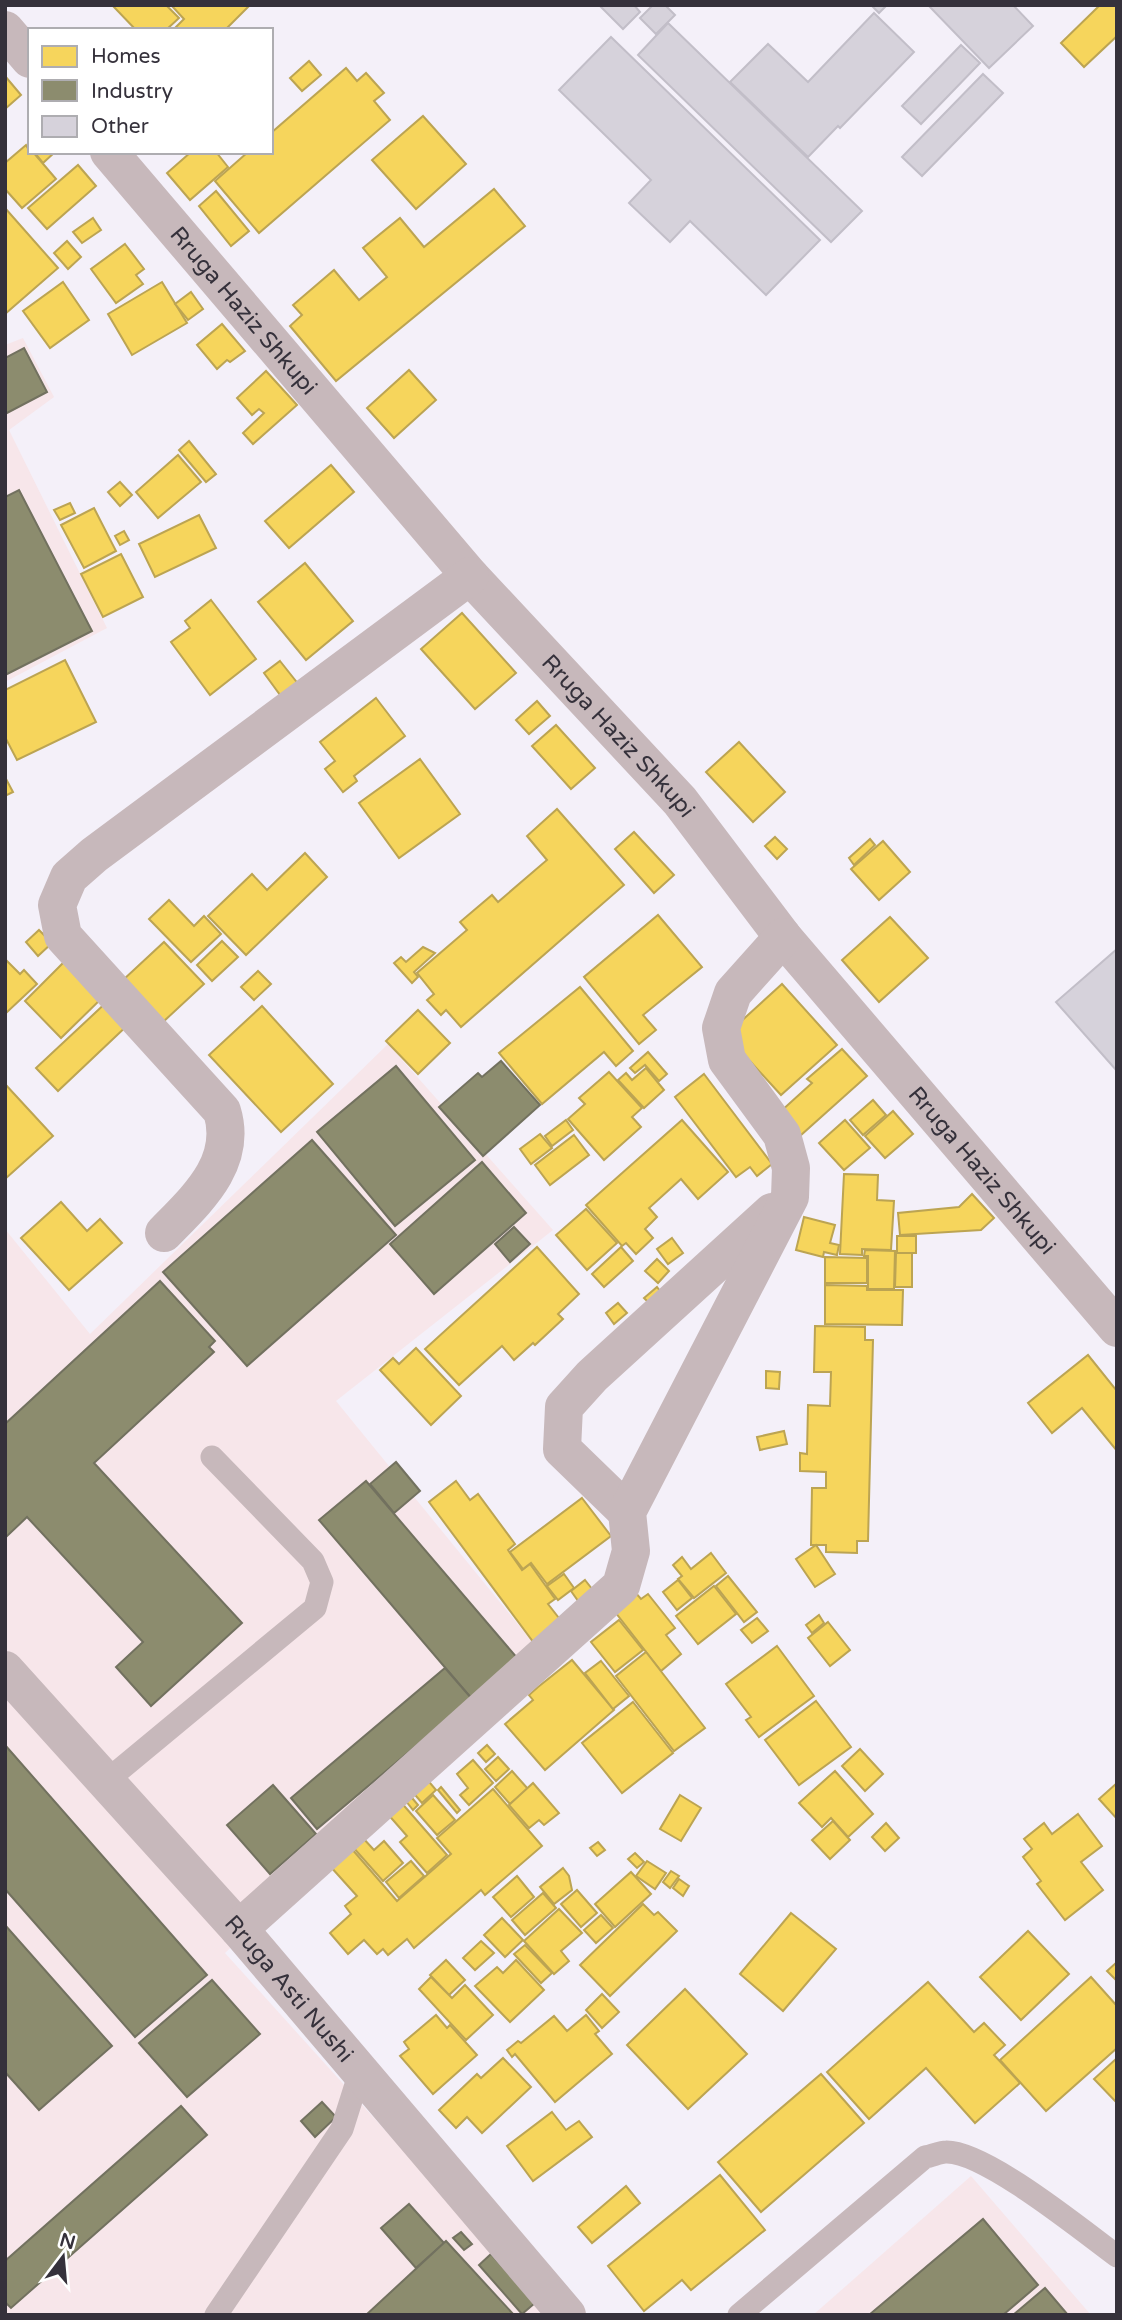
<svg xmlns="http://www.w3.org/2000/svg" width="1122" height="2320" font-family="'Varela Round',sans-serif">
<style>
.industrial{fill:#f7e6ea}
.homes{fill:#f6d55c;stroke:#bca452;stroke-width:2}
.industry{fill:#8c8c6e;stroke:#72715f;stroke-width:2}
.building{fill:#d6d2db;stroke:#c2bec8;stroke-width:2}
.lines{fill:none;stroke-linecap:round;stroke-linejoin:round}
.service{stroke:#c7b8bb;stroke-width:23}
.minor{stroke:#c7b8bb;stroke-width:38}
.labels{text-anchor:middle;stroke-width:7;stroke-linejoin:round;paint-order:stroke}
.street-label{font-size:23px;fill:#35313b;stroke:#fff}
</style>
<rect width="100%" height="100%" fill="#f4f0f9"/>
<g class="industrial">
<path d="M23 338 54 397 9 430 107 628 5 682V345Z"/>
<path d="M388 1044 553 1230 336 1401 543 1655 225 1953 552 2315H5V1229L90 1334Z"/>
<path d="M971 2176 1091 2315H813Z"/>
</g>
<g class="homes">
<path d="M112 5H166L179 18 166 30H136Z"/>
<path d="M171 5H250L225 30H173L184 19Z"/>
<path d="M1100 5H1117V36L1084 67 1061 43Z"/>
<path d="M309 61 321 75 302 91 290 78Z"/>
<path d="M346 68 357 81 366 73 384 93 374 101 390 120 259 233 215 181 248 152H271V133Z"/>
<path d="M5 76 21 95 5 109Z"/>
<path d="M423 116 466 164 416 209 372 160Z"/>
<path d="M26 145 30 152H33L56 179 22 208 5 189V163Z"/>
<path d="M34 152H55L43 163Z"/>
<path d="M191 152H216L228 167 190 200 167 173Z"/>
<path d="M78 165 96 186 47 229 28 208Z"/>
<path d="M494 189 525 226 336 381 290 326 302 315 293 305 334 270 359 300 387 277 363 248 400 218 424 247Z"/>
<path d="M216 191 249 231 231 246 199 206Z"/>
<path d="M5 208 58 268 5 314Z"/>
<path d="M93 218 101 230 82 243 73 232Z"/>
<path d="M67 241 81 257 68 269 54 253Z"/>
<path d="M125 244 144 269 136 275 143 284 116 303 91 269Z"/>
<path d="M63 282 89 320 50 348 23 311Z"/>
<path d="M162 282 187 323 132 355 108 314Z"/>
<path d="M191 292 203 309 188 320 175 304Z"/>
<path d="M222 324 245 351 230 362 227 360 217 369 197 345Z"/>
<path d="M409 370 436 400 394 438 367 408Z"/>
<path d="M266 371 297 405 253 444 243 433 264 413 259 409 252 415 237 398Z"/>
<path d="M189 441 216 474 206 482 179 450Z"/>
<path d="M178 455 201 482 158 518 136 492Z"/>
<path d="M331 465 354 492 289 548 265 521Z"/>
<path d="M120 482 132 495 120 506 108 492Z"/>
<path d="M70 503 75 513 60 520 54 510Z"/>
<path d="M94 508 116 551 84 568 61 525Z"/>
<path d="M199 515 216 548 155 577 139 544Z"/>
<path d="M124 531 129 540 120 545 115 536Z"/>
<path d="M121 554 143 597 103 617 81 574Z"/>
<path d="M305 563 353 621 306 660 258 602Z"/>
<path d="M211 600 256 659 210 695 171 642 190 628 185 621Z"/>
<path d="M462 613 516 673 475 709 421 649Z"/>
<path d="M65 660 96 722 17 760 5 737V690Z"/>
<path d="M280 661 303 690 286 703 264 673Z"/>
<path d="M376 698 405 736 354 776 357 781 343 792 325 769 335 761 320 742Z"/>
<path d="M537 701 550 716 529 734 516 720Z"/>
<path d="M556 725 595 768 571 789 532 746Z"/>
<path d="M739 742 785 792 753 822 706 772Z"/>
<path d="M420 759 460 814 399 858 359 803Z"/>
<path d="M5 777 13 792 5 796Z"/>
<path d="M557 809 624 885 461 1027 446 1010 441 1015 427 1000 434 994 417 973 467 930 460 922 492 895 498 902 547 860 527 836Z"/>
<path d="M634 832 674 875 654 893 615 849Z"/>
<path d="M775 837 787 849 777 859 765 846Z"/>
<path d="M870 839 875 845 854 865 849 858Z"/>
<path d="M883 841 910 872 879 900 851 869Z"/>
<path d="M305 853 327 877 246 955 208 916 252 874 267 890Z"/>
<path d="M169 900 194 926 204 916 221 934 191 962 149 919Z"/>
<path d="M658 915 702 967 643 1015 656 1030 639 1044 584 977Z"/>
<path d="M890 917 928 958 879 1002 842 960Z"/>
<path d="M39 930 52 943 38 956 26 942Z"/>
<path d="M222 941 238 957 212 981 197 965Z"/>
<path d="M164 942 204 984 163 1022 123 980Z"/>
<path d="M423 947 435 953 414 972 418 977 412 983 394 963 401 957 406 962Z"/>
<path d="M5 959 20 974 24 970 37 984 5 1014Z"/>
<path d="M67 959 103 997 61 1038 25 1001Z"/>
<path d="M258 971 271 984 254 1000 241 987Z"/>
<path d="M782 984 837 1045 781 1095 726 1035Z"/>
<path d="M580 987 633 1051 616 1066 604 1052 542 1104 499 1053Z"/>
<path d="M110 999 132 1021 58 1091 36 1068Z"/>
<path d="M262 1006 333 1084 281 1132 209 1055Z"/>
<path d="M418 1010 450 1043 418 1074 386 1041Z"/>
<path d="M842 1049 867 1076 801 1135 780 1112 812 1083 807 1079Z"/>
<path d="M648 1052 667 1074 659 1081 645 1065 635 1073 630 1068Z"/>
<path d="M646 1068 664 1090 644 1108 618 1080 626 1073 632 1080Z"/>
<path d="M609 1072 642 1108 632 1117 641 1127 604 1160 568 1119 585 1104 579 1098Z"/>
<path d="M704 1074 772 1164 757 1176 750 1167 736 1177 675 1097Z"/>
<path d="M5 1084 53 1136 5 1179Z"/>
<path d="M873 1100 886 1115 863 1135 850 1120Z"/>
<path d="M893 1111 913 1134 885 1158 865 1136Z"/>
<path d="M566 1120 573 1130 552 1146 545 1136Z"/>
<path d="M682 1120 728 1172 698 1199 681 1179 649 1208 657 1217 645 1229 653 1238 636 1254 626 1243 622 1246 586 1205Z"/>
<path d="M845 1120 870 1148 844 1170 819 1143Z"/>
<path d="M540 1134 552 1148 531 1164 520 1149Z"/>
<path d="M574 1135 589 1155 550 1185 535 1165Z"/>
<path d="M844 1174 878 1175 877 1200 894 1201 891 1250 862 1249V1255L840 1254Z"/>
<path d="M972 1194 994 1218 981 1230 900 1235 898 1213 959 1207Z"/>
<path d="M61 1202 87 1231 100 1219 122 1243 69 1290 21 1238Z"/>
<path d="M586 1209 617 1243 587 1270 556 1235Z"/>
<path d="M804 1217 835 1225 830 1243 839 1245 837 1255 824 1252 823 1257 796 1250Z"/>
<rect x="897" y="1236" width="19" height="17"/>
<path d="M672 1238 683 1253 668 1264 657 1249Z"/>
<path d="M537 1247 579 1294 558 1314 563 1319 535 1345 533 1343 514 1360 502 1346 459 1385 425 1349Z"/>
<path d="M621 1247 633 1261 604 1287 592 1274Z"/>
<path d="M865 1250 895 1251 894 1289H868V1256H864Z"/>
<path d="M896 1253H912V1287H895Z"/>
<path d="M825 1257 867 1258V1283H825Z"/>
<path d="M657 1259 669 1271 658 1283 645 1271Z"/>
<path d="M825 1285 867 1286V1290H903L902 1325 825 1324Z"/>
<path d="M657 1287 664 1296 652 1306 644 1298Z"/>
<path d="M618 1303 627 1313 614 1324 606 1313Z"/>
<path d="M815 1326 865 1327V1340H873L868 1541H857V1553L826 1552V1545H811L812 1488H826V1472L800 1471V1453L807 1454 808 1405 830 1406 831 1372H814Z"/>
<path d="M416 1348 461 1396 431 1425 380 1370 393 1358 399 1364Z"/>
<path d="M1088 1355 1117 1391V1451L1082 1408 1052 1433 1028 1403Z"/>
<path d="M766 1371 780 1372 779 1389 766 1388Z"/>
<path d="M784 1431 787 1444 760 1450 757 1437Z"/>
<path d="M456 1481 470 1500 478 1494 515 1544 508 1550 510 1553 522 1570 530 1564 555 1599 548 1604 562 1622 534 1643 429 1502Z"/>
<path d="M582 1498 611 1536 547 1584 531 1563 523 1569 510 1552Z"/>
<path d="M816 1545 835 1574 815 1587 796 1559Z"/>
<path d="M711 1553 726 1573 694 1598 678 1579 682 1576 673 1565 682 1557 691 1569Z"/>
<path d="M564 1574 574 1588 558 1600 547 1586Z"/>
<path d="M728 1576 757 1612 744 1622 716 1586Z"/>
<path d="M585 1580 596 1594 581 1605 571 1591Z"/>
<path d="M678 1580 692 1598 677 1610 663 1592Z"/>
<path d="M714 1586 736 1614 698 1644 676 1616Z"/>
<path d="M634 1591 641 1599 648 1594 675 1628 666 1635 681 1654 661 1671 612 1608Z"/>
<path d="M819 1615 824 1623 812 1633 806 1625Z"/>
<path d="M757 1618 768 1631 752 1643 741 1630Z"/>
<path d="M619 1620 643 1650 615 1672 591 1642Z"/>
<path d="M828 1622 850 1650 830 1666 808 1638Z"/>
<path d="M777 1646 814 1696 759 1737 746 1720 751 1717 726 1684Z"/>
<path d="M646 1652 705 1728 674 1751 616 1676Z"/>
<path d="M572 1660 614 1710 545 1770 505 1724 533 1700 529 1695 538 1687Z"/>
<path d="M601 1661 629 1696 613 1709 585 1673Z"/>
<path d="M816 1701 851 1747 799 1785 765 1740Z"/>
<path d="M633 1702 673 1753 622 1793 582 1743Z"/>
<path d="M487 1745 495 1754 486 1762 478 1753Z"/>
<path d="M860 1749 883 1774 865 1791 842 1766Z"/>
<path d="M498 1757 509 1769 496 1781 485 1769Z"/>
<path d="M473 1760 493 1783 469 1805 460 1795 468 1788 457 1774Z"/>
<path d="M512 1771 528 1789 510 1804 495 1787Z"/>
<path d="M835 1771 873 1814 848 1837 831 1818 822 1827 799 1803Z"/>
<path d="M425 1777 436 1790 422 1803 410 1789Z"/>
<path d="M533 1783 559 1813 544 1825 539 1820 529 1828 509 1805Z"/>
<path d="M1117 1783V1819L1099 1799Z"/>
<path d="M441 1787 460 1810 457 1813 438 1790Z"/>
<path d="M493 1789 542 1846 485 1895 481 1890 414 1948 407 1939 388 1955 383 1949 377 1954 364 1940 348 1954 330 1933 351 1914 345 1906 357 1896 330 1866 351 1848 397 1901 451 1854 437 1838Z"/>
<path d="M407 1792 418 1805 413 1810 402 1796Z"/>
<path d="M433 1795 455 1820 437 1835 416 1811Z"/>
<path d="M680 1795 701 1808 681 1841 660 1829Z"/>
<path d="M399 1800 447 1855 427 1873 400 1842 407 1836 386 1812Z"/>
<path d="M1078 1814 1102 1846 1081 1862 1103 1890 1065 1920 1037 1884 1041 1881 1023 1857 1032 1849 1024 1839 1044 1823 1052 1834Z"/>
<path d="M833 1821 850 1840 830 1859 812 1840Z"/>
<path d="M886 1823 899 1838 885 1851 872 1837Z"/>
<path d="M362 1837 374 1850 384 1841 403 1863 383 1881 352 1846Z"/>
<path d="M598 1842 605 1850 597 1856 590 1848Z"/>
<path d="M635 1853 644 1862 637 1868 628 1859Z"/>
<path d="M411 1861 424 1876 399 1898 386 1882Z"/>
<path d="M647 1861 666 1873 655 1889 636 1876Z"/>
<path d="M563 1868 569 1876 572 1890 554 1904 540 1887Z"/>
<path d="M671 1871 679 1876 670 1888 663 1882Z"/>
<path d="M631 1872 651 1894 615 1927 595 1904Z"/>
<path d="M517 1876 534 1897 511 1917 493 1897Z"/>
<path d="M679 1879 689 1886 683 1896 673 1888Z"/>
<path d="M577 1890 597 1913 581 1927 561 1904Z"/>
<path d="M543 1893 556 1908 525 1935 512 1920Z"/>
<path d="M643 1904 654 1915 658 1912 677 1931 610 1996 580 1965Z"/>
<path d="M559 1909 582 1933 561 1951 569 1961 554 1974 524 1941Z"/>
<path d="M791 1913 836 1949 783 2011 740 1974Z"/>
<path d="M601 1915 613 1928 596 1943 584 1930Z"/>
<path d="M502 1918 523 1940 505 1957 484 1935Z"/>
<path d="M1028 1931 1069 1974 1021 2020 980 1977Z"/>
<path d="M481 1941 494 1953 475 1970 463 1958Z"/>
<path d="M525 1945 552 1973 541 1983 514 1954Z"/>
<path d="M446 1960 465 1980 449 1995 430 1975Z"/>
<path d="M516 1960 544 1990 510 2022 475 1986 497 1967 503 1973Z"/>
<path d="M1117 1962V1981L1107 1971Z"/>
<path d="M431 1977 452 1998 465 1985 493 2015 466 2040 419 1989Z"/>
<path d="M1091 1977 1117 2006V2048L1046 2111 1000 2060Z"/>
<path d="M928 1982 974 2032 984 2023 1005 2045 994 2055 1020 2083 975 2123 926 2068 869 2119 827 2072Z"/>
<path d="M685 1989 747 2054 688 2109 627 2045Z"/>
<path d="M602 1994 619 2012 602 2028 586 2010Z"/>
<path d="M436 2015 447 2028 450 2025 477 2055 433 2094 400 2056 409 2049 404 2042Z"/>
<path d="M586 2015 599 2031 595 2034 612 2054 555 2102 515 2054 512 2057 507 2050 518 2041 521 2043 554 2016 567 2031Z"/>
<path d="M503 2058 531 2087 482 2133 467 2117 456 2128 439 2110 477 2074 481 2078Z"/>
<path d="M1117 2058V2103L1094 2079Z"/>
<path d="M821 2074 864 2123 761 2212 718 2162Z"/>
<path d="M552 2112 566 2130 579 2121 592 2137 533 2181 507 2146Z"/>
<path d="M720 2175 765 2230 691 2290 682 2280 644 2311 608 2266Z"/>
<path d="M626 2186 640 2203 592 2243 578 2227Z"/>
</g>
<g class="industry">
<path d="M24 348 47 392 5 414V358Z"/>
<path d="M19 490 92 631 5 675V497Z"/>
<path d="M501 1061 540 1105 483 1156 439 1107 478 1073 482 1077Z"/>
<path d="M396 1066 475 1160 395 1226 317 1132Z"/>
<path d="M312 1140 396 1235 247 1366 163 1272Z"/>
<path d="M482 1162 526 1213 434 1294 390 1244Z"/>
<path d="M514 1227 530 1244 510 1262 495 1244Z"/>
<path d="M160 1281 215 1341 209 1347 214 1352 94 1463 242 1623 151 1706 116 1667 143 1642 27 1517 5 1538V1424Z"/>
<path d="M396 1462 420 1491 394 1513 370 1484Z"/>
<path d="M366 1481 518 1659 472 1699 319 1520Z"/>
<path d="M445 1668 472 1699 317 1829 291 1798Z"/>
<path d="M5 1745 207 1975 135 2037 5 1889Z"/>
<path d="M273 1785 316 1834 270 1874 227 1825Z"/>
<path d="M5 1925 112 2046 39 2110 5 2072Z"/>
<path d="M212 1980 260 2034 187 2097 139 2043Z"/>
<path d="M322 2102 336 2117 315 2137 301 2121Z"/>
<path d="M181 2106 207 2135 11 2308 5 2302V2261Z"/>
<path d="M409 2204 444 2243 416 2268 381 2228Z"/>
<path d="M983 2219 1038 2285 1003 2315H869Z"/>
<path d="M461 2232 472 2244 464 2250 453 2238Z"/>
<path d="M446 2241 514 2315H366Z"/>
<path d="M491 2254 535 2303 522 2314 479 2265Z"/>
<path d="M1045 2288 1068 2315H1013Z"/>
</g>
<g class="building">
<path d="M599 5H634L640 12 623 29Z"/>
<path d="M653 5H665L675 15 656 34 640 18Z"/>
<path d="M871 5H887L879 13Z"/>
<path d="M928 5H1013L1033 26 989 68Z"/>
<path d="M874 13 914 52 840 128 838 126 808 157 730 82 768 44 808 82Z"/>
<path d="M668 23 862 211 831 242 638 55Z"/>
<path d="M611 37 820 240 766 295 690 221 670 242 629 203 651 180 559 90Z"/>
<path d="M961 45 980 63 921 124 902 106Z"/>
<path d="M983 74 1003 93 922 176 902 157Z"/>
<path d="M1117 949V1071L1056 1002Z"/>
</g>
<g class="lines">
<g class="service">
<path d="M105 1782 315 1608 322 1582 313 1561 212 1457"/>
<path d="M216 2315 342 2129 360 2072"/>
<path d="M739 2315 925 2157C932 2156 940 2152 946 2152 985 2151 1083 2231 1117 2256"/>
</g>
<g class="minor">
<path d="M5 30 30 59"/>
<path id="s1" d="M109 152 470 576 680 801 783 937 1117 1328"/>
<path d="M164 1233C197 1199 238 1163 222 1111L63 936 57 905 69 877 94 855 470 576"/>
<path d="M627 1512 562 1449 564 1407 592 1376 772 1212"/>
<path id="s2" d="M5 1670 239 1929 567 2315"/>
<path d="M239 1929 621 1586 631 1551 627 1512 790 1197 791 1168 782 1135 727 1060 721 1028 733 993 783 937"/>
</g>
</g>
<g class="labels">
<g class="street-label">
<text dy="8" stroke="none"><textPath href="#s1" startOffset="208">Rruga Haziz Shkupi</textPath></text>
<text dy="8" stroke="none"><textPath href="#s1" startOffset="775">Rruga Haziz Shkupi</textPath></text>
<text dy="8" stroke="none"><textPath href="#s1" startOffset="1342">Rruga Haziz Shkupi</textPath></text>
<text dy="8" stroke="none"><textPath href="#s2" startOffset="427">Rruga Asti Nushi</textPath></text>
</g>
</g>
<rect width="1122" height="2320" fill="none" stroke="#35313b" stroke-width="14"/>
<rect x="28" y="28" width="245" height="126" fill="#ffffff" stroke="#aeadb1" stroke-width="2"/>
<rect x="42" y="46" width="35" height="21" fill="#f6d55c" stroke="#aeadb1" stroke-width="2"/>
<text x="91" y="63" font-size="21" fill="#35313b">Homes</text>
<rect x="42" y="80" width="35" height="21" fill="#8c8c6e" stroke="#aeadb1" stroke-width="2"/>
<text x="91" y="98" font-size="21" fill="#35313b">Industry</text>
<rect x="42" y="116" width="35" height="21" fill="#d6d2db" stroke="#aeadb1" stroke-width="2"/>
<text x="91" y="133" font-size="21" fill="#35313b">Other</text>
<g transform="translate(63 2257) rotate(16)" stroke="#ffffff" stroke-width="5" paint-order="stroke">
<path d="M0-5L12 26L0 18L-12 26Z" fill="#35313b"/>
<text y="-10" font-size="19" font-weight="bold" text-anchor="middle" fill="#35313b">N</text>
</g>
</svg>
